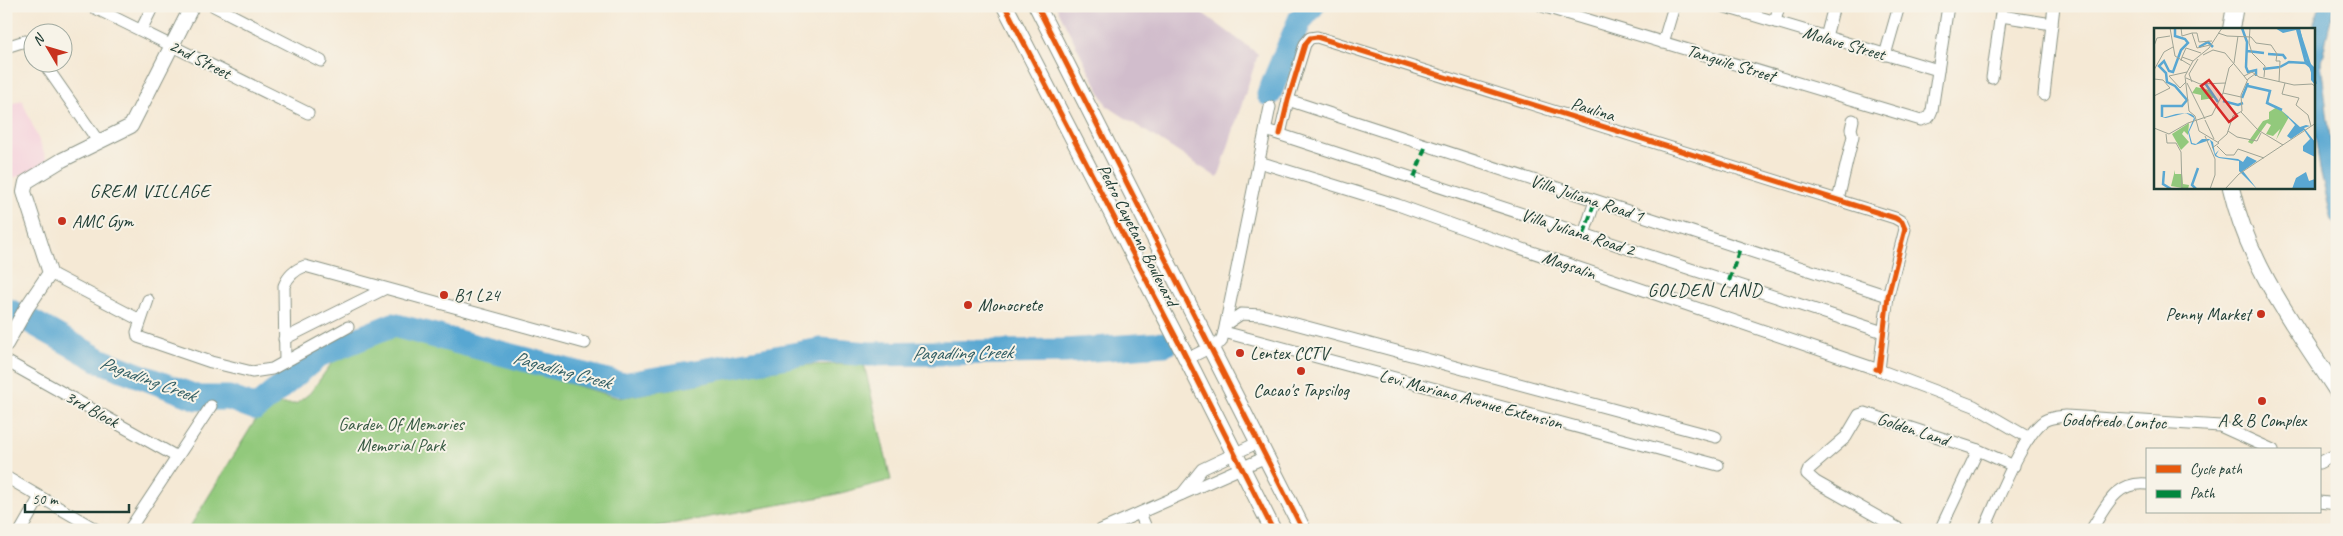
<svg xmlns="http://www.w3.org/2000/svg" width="2343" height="536" font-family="Caveat,sans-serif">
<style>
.built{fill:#f5cfdb}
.industrial{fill:#d1bdcc}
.green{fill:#92c97c;stroke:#588358}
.water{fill:#59a7d2;stroke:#3c7283}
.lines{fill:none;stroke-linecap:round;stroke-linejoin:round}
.river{stroke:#59a7d2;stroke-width:25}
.minor-casing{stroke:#8a9384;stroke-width:13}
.tertiary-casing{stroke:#8a9384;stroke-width:16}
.secondary-casing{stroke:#8a9384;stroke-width:18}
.minor{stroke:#fff;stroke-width:11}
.tertiary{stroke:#fff;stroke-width:14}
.secondary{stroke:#fff;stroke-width:16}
.quiet{stroke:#00873e;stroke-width:4;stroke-dasharray:8 4;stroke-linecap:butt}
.cycleway-casing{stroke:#f7f3e8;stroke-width:8}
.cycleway{stroke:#e8590c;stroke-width:5}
.poi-dot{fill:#c8321e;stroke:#f7f3e8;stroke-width:2}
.labels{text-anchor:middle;stroke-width:4;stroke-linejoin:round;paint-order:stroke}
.street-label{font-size:18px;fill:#1f3d34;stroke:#f7f3e8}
.poi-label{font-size:18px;fill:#1f3d34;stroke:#f7f3e8;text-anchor:start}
.park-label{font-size:18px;fill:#365942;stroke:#f7f3e8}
.neighbourhood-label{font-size:19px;letter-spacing:1px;fill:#1f3d34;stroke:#f7f3e8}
.water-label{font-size:19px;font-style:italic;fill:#305d63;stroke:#f7f3e8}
.inset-river{fill:none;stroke:#59a7d2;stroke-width:2.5}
.inset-road{fill:none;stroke:#9fa495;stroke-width:1}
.view{fill:#d62828;fill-opacity:0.15;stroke:#d62828;stroke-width:2.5}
.inset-edge{fill:none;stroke:#1f3d34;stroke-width:2.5}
</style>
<rect width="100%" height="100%" fill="#f7f3e8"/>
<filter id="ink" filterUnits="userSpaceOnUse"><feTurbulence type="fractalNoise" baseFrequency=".02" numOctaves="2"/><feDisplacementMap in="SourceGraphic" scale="10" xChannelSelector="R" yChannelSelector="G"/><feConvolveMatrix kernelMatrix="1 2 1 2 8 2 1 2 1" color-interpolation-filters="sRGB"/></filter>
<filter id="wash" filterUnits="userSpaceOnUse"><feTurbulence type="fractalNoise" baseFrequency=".0096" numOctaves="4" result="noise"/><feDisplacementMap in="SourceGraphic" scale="20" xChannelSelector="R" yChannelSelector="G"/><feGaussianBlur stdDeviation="1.12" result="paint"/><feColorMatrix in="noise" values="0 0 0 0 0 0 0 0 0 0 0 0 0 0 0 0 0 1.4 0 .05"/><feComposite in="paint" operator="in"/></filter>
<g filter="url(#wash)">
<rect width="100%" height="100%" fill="#f5e9d5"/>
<path class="built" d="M22 100 47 160 38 168 6 181V106Z"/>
<path class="industrial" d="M1056 6H1193L1258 54 1218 178 1107 106Z"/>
<path class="green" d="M399 334 619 398 803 365 864 364 891 480 833 495 654 527 653 530H188L261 411 280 404H296L310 393 334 360 355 349Z"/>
<path class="water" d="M2320 6H2334L2321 62 2332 155 2337 165V228L2332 221 2320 169 2314 129V29H2312Z"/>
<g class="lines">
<g class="river">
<path d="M1269 94 1300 20 1312 6"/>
<path d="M6 310 21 316 101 361 198 398H229L256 408 319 355 393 325 623 385 821 350 869 354 1065 351 1165 344"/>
</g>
</g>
</g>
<g filter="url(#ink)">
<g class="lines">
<g class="minor-casing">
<g id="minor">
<path d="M91 6 308 113"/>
<path d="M214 6 321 61"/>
<path d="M1542 6 1921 120 1929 117 1932 110 1948 6"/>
<path d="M1722 6 1938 70"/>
<path d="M2001 16 2052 24"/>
<path d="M1775 22 1779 6"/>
<path d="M141 30 153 6"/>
<path d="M1826 37 1834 6"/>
<path d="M1663 43 1674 6"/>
<path d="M6 47 25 41 32 48"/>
<path d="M1885 55 1899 6"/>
<path d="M43 62 98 141"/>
<path d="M1992 78 2002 6"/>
<path d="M2044 95 2054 6"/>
<path d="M1288 100 1888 296"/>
<path d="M1266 130 1883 332"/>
<path d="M1280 134 1288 100 1305 44 1310 38 1317 37 1895 218 1902 222 1905 229 1888 296 1879 370"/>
<path d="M1259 162 1398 205 1473 232 1879 370 1974 406 2029 438"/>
<path d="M1838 200 1853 136 1851 129 1853 120"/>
<path d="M1584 234 1595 201"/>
<path d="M50 273 140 320"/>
<path d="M148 300 137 332 138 337 211 362 252 372 272 369 348 327"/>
<path d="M1226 324 1241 314 1262 315 1716 437"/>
<path d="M1224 332 1718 465"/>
<path d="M284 339 384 289"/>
<path d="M1187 359 1221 342 1224 332 1270 107"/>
<path d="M6 361 177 457"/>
<path d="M285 362 284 286C288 276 294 270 305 266L585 343"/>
<path d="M2319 463 2337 454"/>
<path d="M6 477 97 530"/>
<path d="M1182 494 1202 469 1259 442"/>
<path d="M2319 502 2337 504"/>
<path d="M1140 513 1147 530"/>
<path d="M21 530 40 497"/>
<path d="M129 530 211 406"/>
<path d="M1101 530 1266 457"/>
<path d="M1901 530 1816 482 1807 474 1809 469 1846 437 1859 415 1865 413 1978 450 2014 466"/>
<path d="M1940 530 1978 450"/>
<path d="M1984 530C1996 504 2022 436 2044 421 2051 417 2059 417 2066 416L2220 426 2273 450"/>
<path d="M2091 530C2106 507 2115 481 2147 484"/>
</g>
</g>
<g class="tertiary-casing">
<path id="tertiary" d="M6 344 27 307 50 273 24 192 26 182 62 160 131 126 192 6"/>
</g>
<g class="secondary-casing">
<g id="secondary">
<path d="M1005 6 1183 351 1273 530"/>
<path d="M1037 6 1303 530"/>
<path d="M2231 29 2235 6"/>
<path d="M2231 188C2249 266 2294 325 2337 391"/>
</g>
</g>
<use href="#minor" class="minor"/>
<use href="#tertiary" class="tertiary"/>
<use href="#secondary" class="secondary"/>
<g class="quiet">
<path d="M1414 178 1426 145"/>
<path d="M1584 234 1595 201"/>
<path d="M1729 281 1740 248"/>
</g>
<g class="cycleway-casing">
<g id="cycleway">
<path d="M1005 6 1183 351 1273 530"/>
<path d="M1037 6 1303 530"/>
<path d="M1280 134 1288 100 1305 44 1310 38 1317 37 1895 218 1902 222 1905 229 1888 296 1879 370 1876 369"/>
</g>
</g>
<use href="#cycleway" class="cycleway"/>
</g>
</g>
<g class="poi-dot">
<circle cx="62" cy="221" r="5"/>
<circle cx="444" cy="295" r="5"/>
<circle cx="968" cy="305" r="5"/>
<circle cx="2261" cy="314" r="5"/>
<circle cx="1240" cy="353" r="5"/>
<circle cx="1301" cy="371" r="5"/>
<circle cx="2262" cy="401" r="5"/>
</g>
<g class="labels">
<g class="street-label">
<text transform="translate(1844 43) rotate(16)" y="6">Molave Street</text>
<text transform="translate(200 59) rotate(27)" y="6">2nd Street</text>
<text transform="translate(1731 63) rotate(17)" y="6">Tanguile Street</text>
<text transform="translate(1593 109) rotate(17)" y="6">Paulina</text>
<text transform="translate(1587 198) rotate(18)" y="6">Villa Juliana Road 1</text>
<text transform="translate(1578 232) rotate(18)" y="6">Villa Juliana Road 2</text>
<text transform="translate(1138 235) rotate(63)" y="6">Pedro Cayetano Boulevard</text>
<text transform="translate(1569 265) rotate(19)" y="6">Magsalin</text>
<text transform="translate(1471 399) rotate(15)" y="6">Levi Mariano Avenue Extension</text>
<text transform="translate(92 409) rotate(29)" y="6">3rd Block</text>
<text transform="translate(2114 421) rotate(2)" y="6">Godofredo Lontoc</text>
<text transform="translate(1913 429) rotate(18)" y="6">Golden Land</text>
</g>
<g class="poi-label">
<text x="72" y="227">AMC Gym</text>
<text x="454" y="301">B1 L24</text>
<text x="978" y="311">Monocrete</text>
<text x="2251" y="320" text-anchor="end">Penny Market</text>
<text x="1250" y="359">Lentex CCTV</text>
<text x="1301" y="396" text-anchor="middle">Cacao's Tapsilog</text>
<text x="2262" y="426" text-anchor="middle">A &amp; B Complex</text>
</g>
<g class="park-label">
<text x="401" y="430">Garden Of Memories<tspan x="401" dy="21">Memorial Park</tspan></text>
</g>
<g class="neighbourhood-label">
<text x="150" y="197">GREM VILLAGE</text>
<text x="1705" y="296">GOLDEN LAND</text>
</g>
<g class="water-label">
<text transform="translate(962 352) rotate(-1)" y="7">Pagadling Creek</text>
<text transform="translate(562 369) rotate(15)" y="7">Pagadling Creek</text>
<text transform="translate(148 378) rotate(20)" y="7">Pagadling Creek</text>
</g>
</g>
<g transform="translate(2154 28)">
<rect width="161" height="161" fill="#f5e9d5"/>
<path d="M42 59 55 62 60 70 47 72V67L38 65ZM123 79 135 89 122 112 126 101 119 108 112 106 117 97 113 95 98 116 94 114 109 93 115 91V84ZM35 95 34 107 30 103 28 106 35 114 27 122 18 106ZM21 142V146H28L29 156 35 157 34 161 17 158Z" fill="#92c97c"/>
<path d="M121 0H146L153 32 161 40V57L157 52V41L151 36 142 2 129 5ZM126 81 146 99 152 97 156 98 150 100 161 114V129L149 123V118L156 111 150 102 137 111 133 108 141 97ZM32 85 12 90H8L22 86 33 85 37 86 40 88 41 91 35 104 38 115 42 116 48 111H55L59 114 61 126 65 122 62 127 65 129 84 131 89 134 93 128 103 133 89 143 103 161 85 143V133L65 130 61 128 56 112 41 117 37 116 34 104 40 90ZM152 144 155 153 161 151V161H138L142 150Z" fill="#59a7d2"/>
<path class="inset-river" d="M88 0 93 14 92 39 94 44 102 42V48M144 0 162 56M45 19 54 14 59 19M93 23 110 25M114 26 129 27 132 31M126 39 135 34 152 35M109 41 126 39M51 55 64 74M94 58 116 63 113 75 128 82M88 70 94 55M69 73 84 77 89 75M8 89V78H28L33 72 21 58 13 54 12 45 5 38 10 33 15 43 19 44 27 22 34 15 31 11 21 8V0M10 143 9 156 17 161M42 161 38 157 44 140"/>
<path class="inset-road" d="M16 0 21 28 36 37M27 0 28 8 38 5M96 0 95 15 98 25 111 38 110 49M38 5 43 20 56 17M38 5H43L45 14 58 13M64 5 73 8 97 9 102 15 117 17 123 26 122 33H126L125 54M0 18 3 10 16 8M49 27 59 22 71 25 90 48M28 29 32 20 47 25M27 33 28 29 39 33M0 50V42L10 24 19 19M32 50 46 56 72 55M0 51 9 52 16 60 0 68M93 52 90 48 98 44 105 49 140 57 158 56 162 59M32 54 26 60 15 48 33 44M38 54 35 46 44 31M33 55 51 91M131 55 128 66 145 70 142 77 154 87 157 98M69 65 87 69M87 84 104 102 129 117M51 92 60 111M0 100 15 106 34 95 58 87 69 65 75 40 80 35 84 8M74 103 83 109 103 113 107 105M12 106 13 115H22L27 124 28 161M51 108 61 131V147L56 161M64 114 73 106 79 88 88 83 87 67 94 51 101 46M63 118 72 127H80L84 121 110 130M58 120 65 115 45 103 41 88 35 83 31 48 39 33 55 20 68 0M71 161 85 146 162 95"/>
<path class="view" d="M55 52 83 88 75 94 47 58Z"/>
<rect width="161" height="161" class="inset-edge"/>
</g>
<rect width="2343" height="536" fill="none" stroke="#f7f3e8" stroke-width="25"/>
<rect x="2146" y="448" width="175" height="65" fill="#f7f3e8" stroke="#a1aaa0"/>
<rect x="2156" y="465" width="25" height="8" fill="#e8590c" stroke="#a1aaa0"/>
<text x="2190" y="474" font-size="15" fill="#1f3d34">Cycle path</text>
<rect x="2156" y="490" width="25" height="8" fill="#00873e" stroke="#a1aaa0"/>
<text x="2190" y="498" font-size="15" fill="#1f3d34">Path</text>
<g transform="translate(48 48) rotate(308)"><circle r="24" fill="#f7f3e8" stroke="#a1aaa0"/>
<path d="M0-4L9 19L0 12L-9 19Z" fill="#c8321e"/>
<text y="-8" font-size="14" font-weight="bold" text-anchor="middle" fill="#1f3d34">N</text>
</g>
<path d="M25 504v8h104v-8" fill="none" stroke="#1f3d34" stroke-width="2.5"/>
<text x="32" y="504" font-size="15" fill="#1f3d34" stroke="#f7f3e8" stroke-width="4" paint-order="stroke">50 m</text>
</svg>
